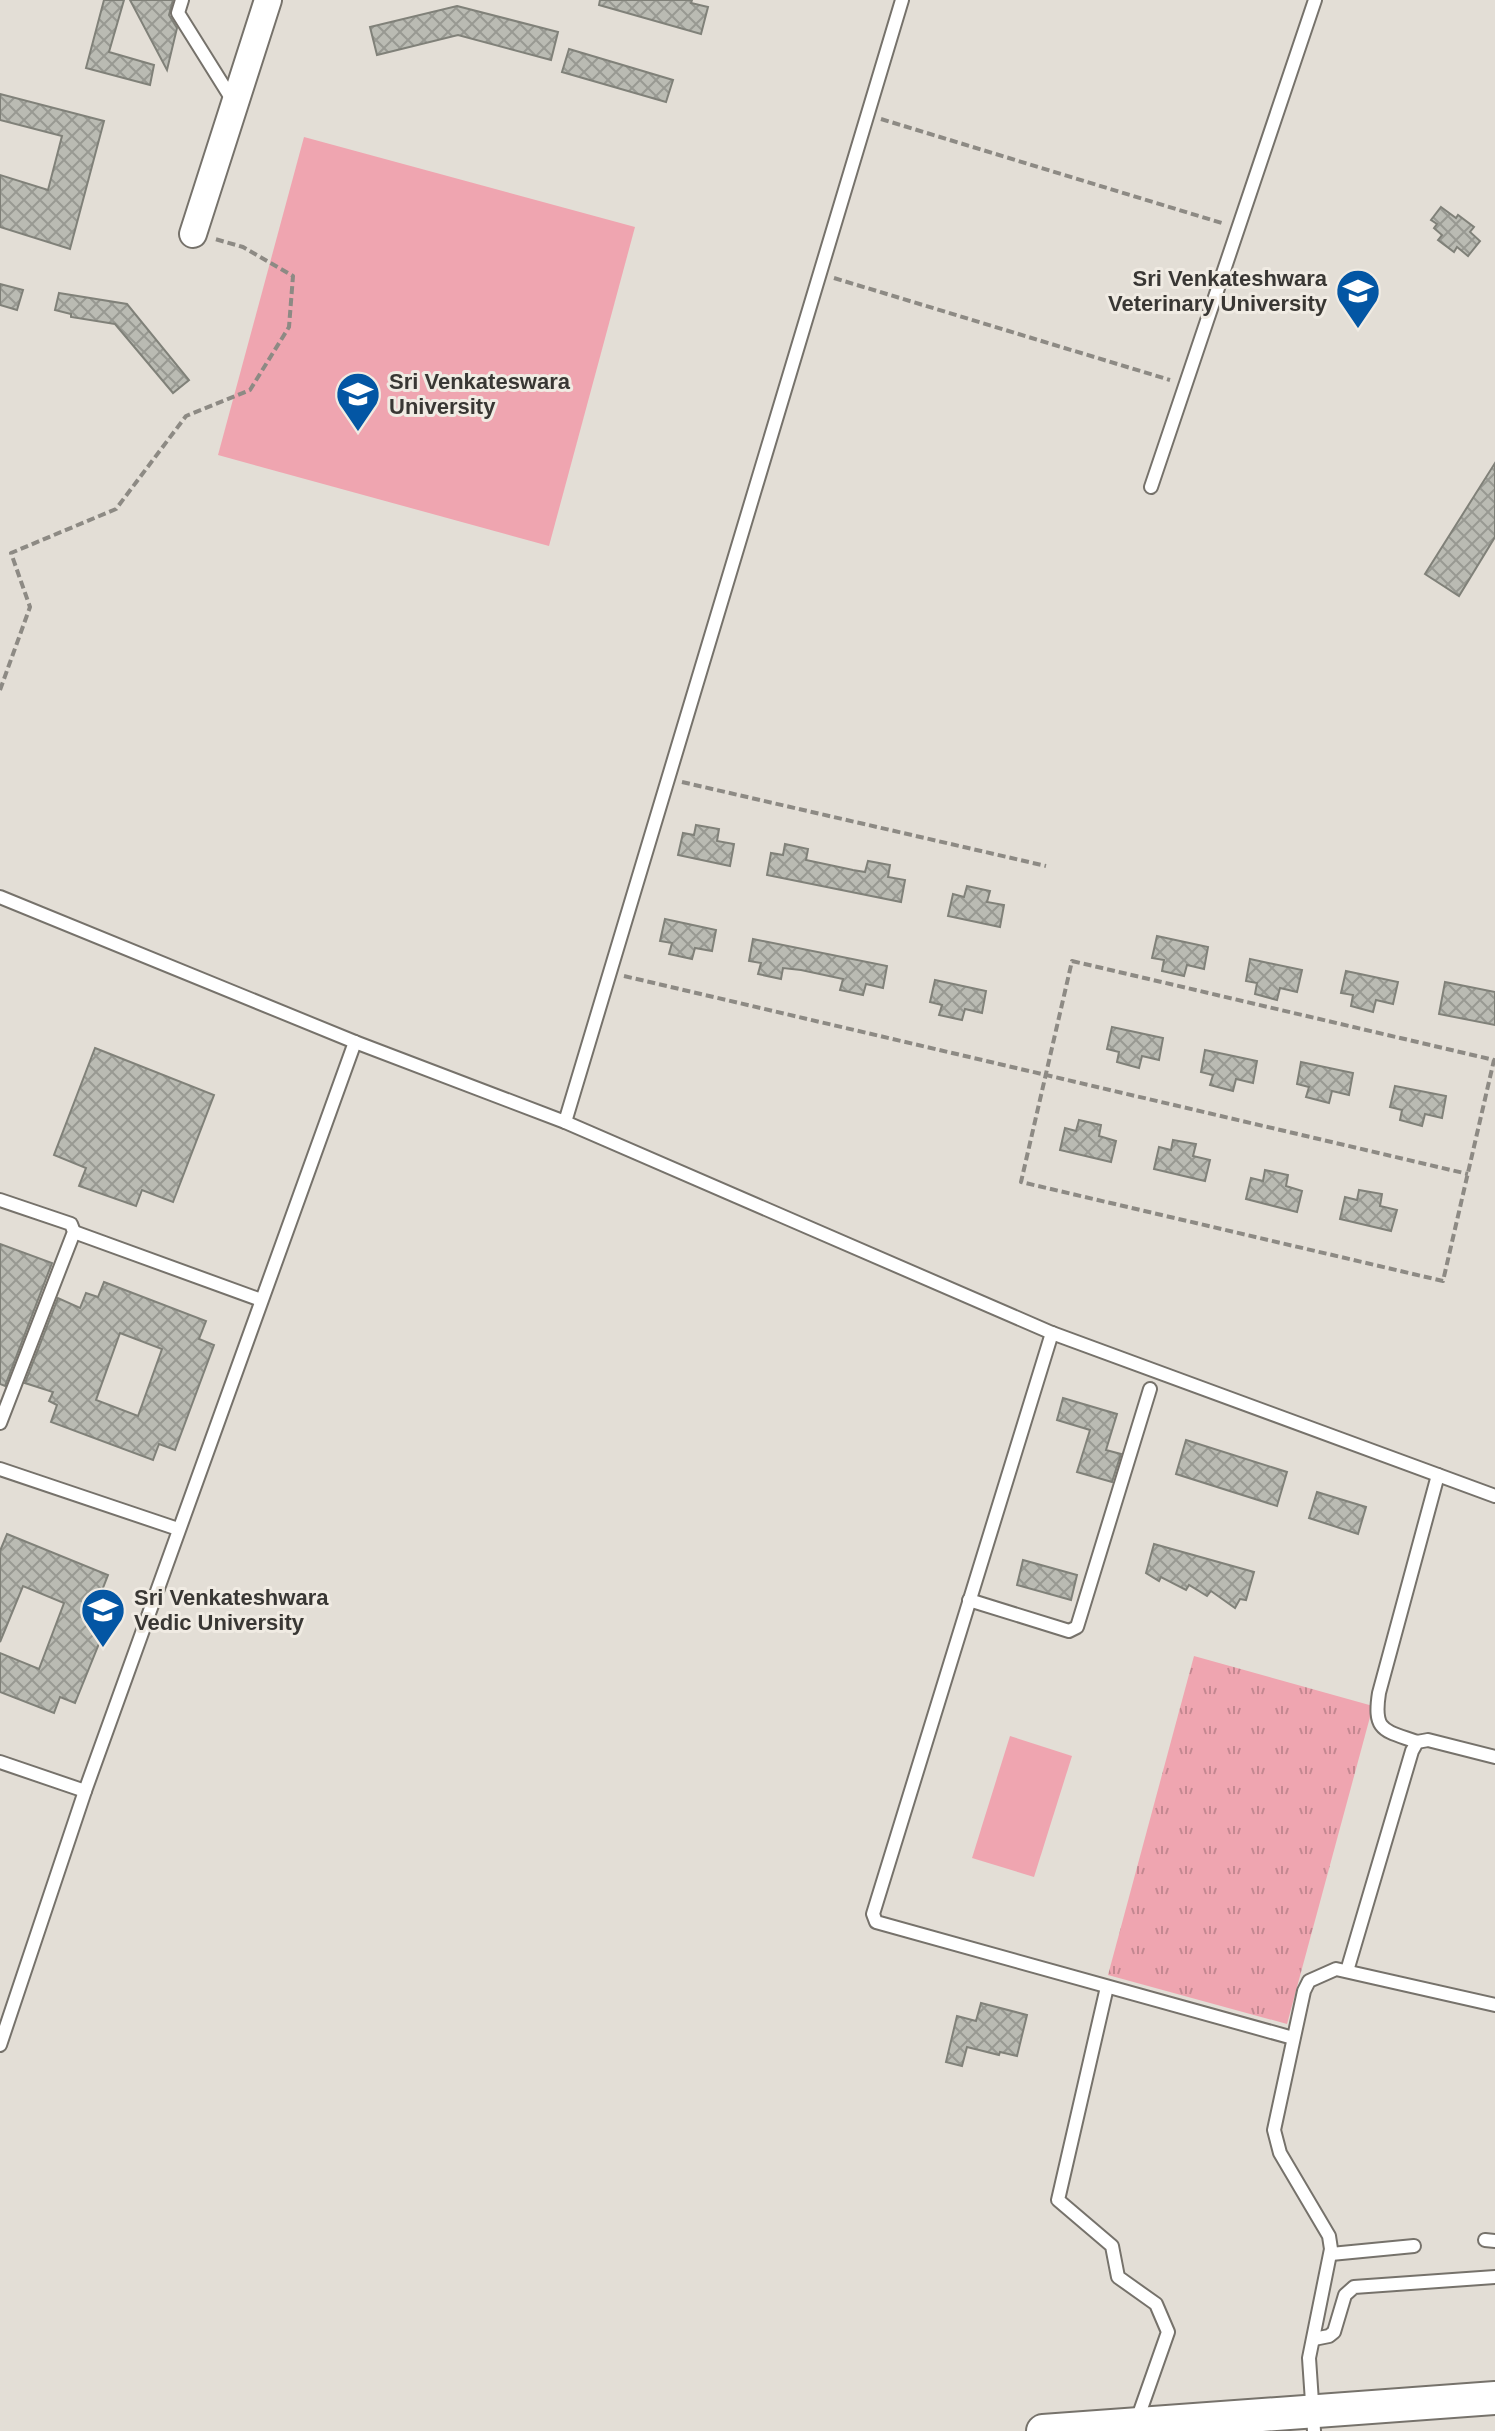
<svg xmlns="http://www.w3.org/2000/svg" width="1495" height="2431" font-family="Helvetica,sans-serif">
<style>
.grass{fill:#efa5b0}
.park{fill:url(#park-tufts)}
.building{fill:url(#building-cross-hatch);stroke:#808179;stroke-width:2;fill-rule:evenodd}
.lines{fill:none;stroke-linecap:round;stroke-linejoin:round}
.service-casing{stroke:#76726b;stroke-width:16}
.minor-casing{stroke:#76726b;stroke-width:30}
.tertiary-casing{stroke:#76726b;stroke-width:36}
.path{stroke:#8d8a84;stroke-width:4;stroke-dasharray:8 4;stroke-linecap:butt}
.service{stroke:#fff;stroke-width:12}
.minor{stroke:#fff;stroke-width:26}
.tertiary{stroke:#fff;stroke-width:32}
.labels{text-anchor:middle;stroke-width:6;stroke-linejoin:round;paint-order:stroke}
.poi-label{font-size:22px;font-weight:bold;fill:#393734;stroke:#f0ebe3;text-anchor:start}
</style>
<defs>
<pattern id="park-tufts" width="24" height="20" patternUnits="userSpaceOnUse" patternTransform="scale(2)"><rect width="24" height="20" fill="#efa5b0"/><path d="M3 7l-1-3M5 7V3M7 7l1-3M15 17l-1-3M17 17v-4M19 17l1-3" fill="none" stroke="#c38790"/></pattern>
<pattern id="building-cross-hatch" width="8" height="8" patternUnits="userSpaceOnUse" patternTransform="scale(2)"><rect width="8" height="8" fill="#babbb3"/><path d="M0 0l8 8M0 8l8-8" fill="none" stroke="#989992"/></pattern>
</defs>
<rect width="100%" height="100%" fill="#e3ded6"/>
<g class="grass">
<path d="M304 137 635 227 549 546 218 455Z"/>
<path d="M1010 1736 1072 1756 1034 1877 972 1858Z"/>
</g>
<path class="park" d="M1194 1656 1373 1706 1287 2024 1108 1975Z"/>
<g class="building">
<path d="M104 0H124L109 52 154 65 150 85 86 68Z"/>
<path d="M130 0H173L169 15 177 28 167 70Z"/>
<path d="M600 0H692L691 3 708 7 701 34 599 5Z"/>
<path d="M457 6 558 32 551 60 458 35 377 55 370 27Z"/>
<path d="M569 49 673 80 666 102 562 72Z"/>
<path d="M0 94 104 121 70 249 0 227V175L48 190 62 136 0 120Z"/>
<path d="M1441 207 1456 218 1458 215 1474 227 1470 232 1480 241 1468 256 1457 247 1454 252 1438 240 1442 235 1434 228 1437 224 1431 220Z"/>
<path d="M0 284 23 290 17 310 0 305Z"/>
<path d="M59 293 127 304 189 380 173 393 115 324 71 317V314L55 310Z"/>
<path d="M1495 463V537L1459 596 1425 574Z"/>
<path d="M696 825 719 829 717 841 734 844 730 866 678 855 683 833 694 835Z"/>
<path d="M785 844 808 849 806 860 853 870 865 872 868 861 890 865 888 877 905 880 901 902 767 875 771 853 783 855Z"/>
<path d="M967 886 990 891 987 902 1004 905 1000 927 948 916 953 894 964 897Z"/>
<path d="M665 919 716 930 712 951 695 948 692 959 669 954 672 943 660 941Z"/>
<path d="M1157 936 1208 947 1204 969 1187 965 1184 976 1162 971 1164 960 1152 958Z"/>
<path d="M753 939 887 966 883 988 866 984 863 995 840 990 843 979 801 970 783 968 781 979 758 974 761 963 749 961Z"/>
<path d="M1250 959 1302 970 1297 992 1280 988 1277 1000 1255 994 1257 983 1246 981Z"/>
<path d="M1346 971 1398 982 1393 1004 1376 1000 1373 1012 1351 1006 1353 995 1341 993Z"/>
<path d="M935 980 986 991 982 1013 965 1009 962 1020 939 1015 942 1005 930 1002Z"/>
<path d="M1445 982 1495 992V1025L1439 1014Z"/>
<path d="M1112 1027 1163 1038 1159 1060 1142 1056 1139 1068 1117 1062 1119 1052 1107 1049Z"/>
<path d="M95 1048 214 1095 173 1202 142 1190 136 1206 79 1186 86 1168 54 1155Z"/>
<path d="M1205 1050 1257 1061 1253 1083 1236 1079 1233 1091 1210 1085 1213 1075 1201 1072Z"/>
<path d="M1301 1062 1353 1073 1349 1095 1332 1091 1329 1103 1306 1097 1309 1087 1297 1084Z"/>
<path d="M1395 1086 1446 1096 1442 1118 1425 1114 1422 1126 1400 1120 1402 1110 1390 1107Z"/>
<path d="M1079 1120 1101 1125 1099 1136 1116 1141 1111 1162 1060 1150 1065 1128 1076 1131Z"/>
<path d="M1173 1140 1196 1144 1193 1156 1210 1160 1205 1181 1154 1169 1159 1147 1171 1150Z"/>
<path d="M1265 1170 1288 1175 1286 1186 1302 1191 1297 1212 1246 1199 1251 1178 1263 1181Z"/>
<path d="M1359 1190 1382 1194 1380 1206 1397 1210 1391 1231 1340 1219 1345 1197 1357 1200Z"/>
<path d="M0 1244 52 1263 5 1386 0 1384Z"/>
<path d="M104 1282 206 1321 199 1339 214 1345 175 1450 159 1444 153 1460 51 1422 57 1405 49 1401 53 1392 25 1383 58 1298 80 1308 86 1293 98 1297ZM120 1333 162 1349 138 1416 96 1400Z"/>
<path d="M1063 1398 1117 1414 1106 1450 1121 1454 1112 1482 1077 1472 1090 1430 1057 1420Z"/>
<path d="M1186 1440 1287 1472 1277 1506 1176 1474Z"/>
<path d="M1317 1492 1366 1507 1358 1534 1309 1518Z"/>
<path d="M7 1534 108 1575 101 1593 117 1599 75 1703 60 1697 54 1713 0 1692V1653L39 1669 64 1603 23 1586 0 1642V1551Z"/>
<path d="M1154 1544 1254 1572 1246 1600 1240 1599 1235 1608 1211 1591 1207 1596 1189 1585 1186 1590 1161 1577 1159 1581 1146 1573Z"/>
<path d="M1023 1560 1077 1575 1071 1600 1017 1585Z"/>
<path d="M981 2003 1027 2015 1017 2056 1000 2052 999 2055 967 2047 962 2066 946 2062 957 2016 976 2021Z"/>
</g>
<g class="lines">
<g class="service-casing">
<g id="service">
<path d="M182 0 178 13 233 101"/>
<path d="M1151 487 1315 0"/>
<path d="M0 897 355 1042 565 1122 1052 1333 1495 1496"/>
<path d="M565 1122 902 0"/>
<path d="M0 1200 71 1224 74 1232 0 1423"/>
<path d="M74 1232 261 1300"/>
<path d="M1052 1333 873 1914 876 1922 1293 2038"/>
<path d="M0 1469 178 1529"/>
<path d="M969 1600 1069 1631 1077 1627 1150 1389"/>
<path d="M1417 1742C1384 1730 1373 1732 1379 1693L1438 1475"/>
<path d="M0 1762 85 1791"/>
<path d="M1347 1971 1412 1751 1417 1742 1428 1740 1495 1757"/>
<path d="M1107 1987 1058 2200 1112 2246 1118 2277 1156 2304 1168 2332 1137 2420"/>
<path d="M0 2045 85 1791 355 1042"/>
<path d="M1485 2240 1495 2241"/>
<path d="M1331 2254 1414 2246"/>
<path d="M1314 2339 1329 2336 1334 2332 1345 2295 1354 2287 1495 2277"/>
<path d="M1314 2431 1309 2358 1331 2249 1329 2236 1280 2153 1274 2130 1304 1991 1309 1981 1336 1969 1495 2005"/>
</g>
</g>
<g class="minor-casing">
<path id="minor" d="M193 234 268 0"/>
</g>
<g class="tertiary-casing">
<path id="tertiary" d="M1043 2431 1495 2398"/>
</g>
<g class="path">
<path d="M881 119 1225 224"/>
<path d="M834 278 1170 380"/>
<path d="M0 690 30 607 11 553 116 509 186 416 250 390 289 327 293 276 243 247 215 239"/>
<path d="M682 782 1046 866"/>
<path d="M1072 961 1494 1060 1443 1281 1021 1182Z"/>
<path d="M624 976 1468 1174"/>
</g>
<use href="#service" class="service"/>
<use href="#minor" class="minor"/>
<use href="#tertiary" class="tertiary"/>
</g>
<defs>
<g id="university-pin" transform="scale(2.3)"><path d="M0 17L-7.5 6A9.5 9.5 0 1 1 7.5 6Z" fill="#0356a4" stroke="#f0ebe3"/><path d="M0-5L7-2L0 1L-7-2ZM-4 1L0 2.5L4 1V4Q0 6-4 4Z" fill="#fff"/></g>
</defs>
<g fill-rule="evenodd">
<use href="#university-pin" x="1358" y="291"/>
<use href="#university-pin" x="358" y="394"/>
<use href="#university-pin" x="103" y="1610"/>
</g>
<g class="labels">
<g class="poi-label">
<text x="1327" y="286" text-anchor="end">Sri Venkateshwara<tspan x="1327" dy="25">Veterinary University</tspan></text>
<text x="389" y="389">Sri Venkateswara<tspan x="389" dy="25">University</tspan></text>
<text x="134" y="1605">Sri Venkateshwara<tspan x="134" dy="25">Vedic University</tspan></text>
</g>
</g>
</svg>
